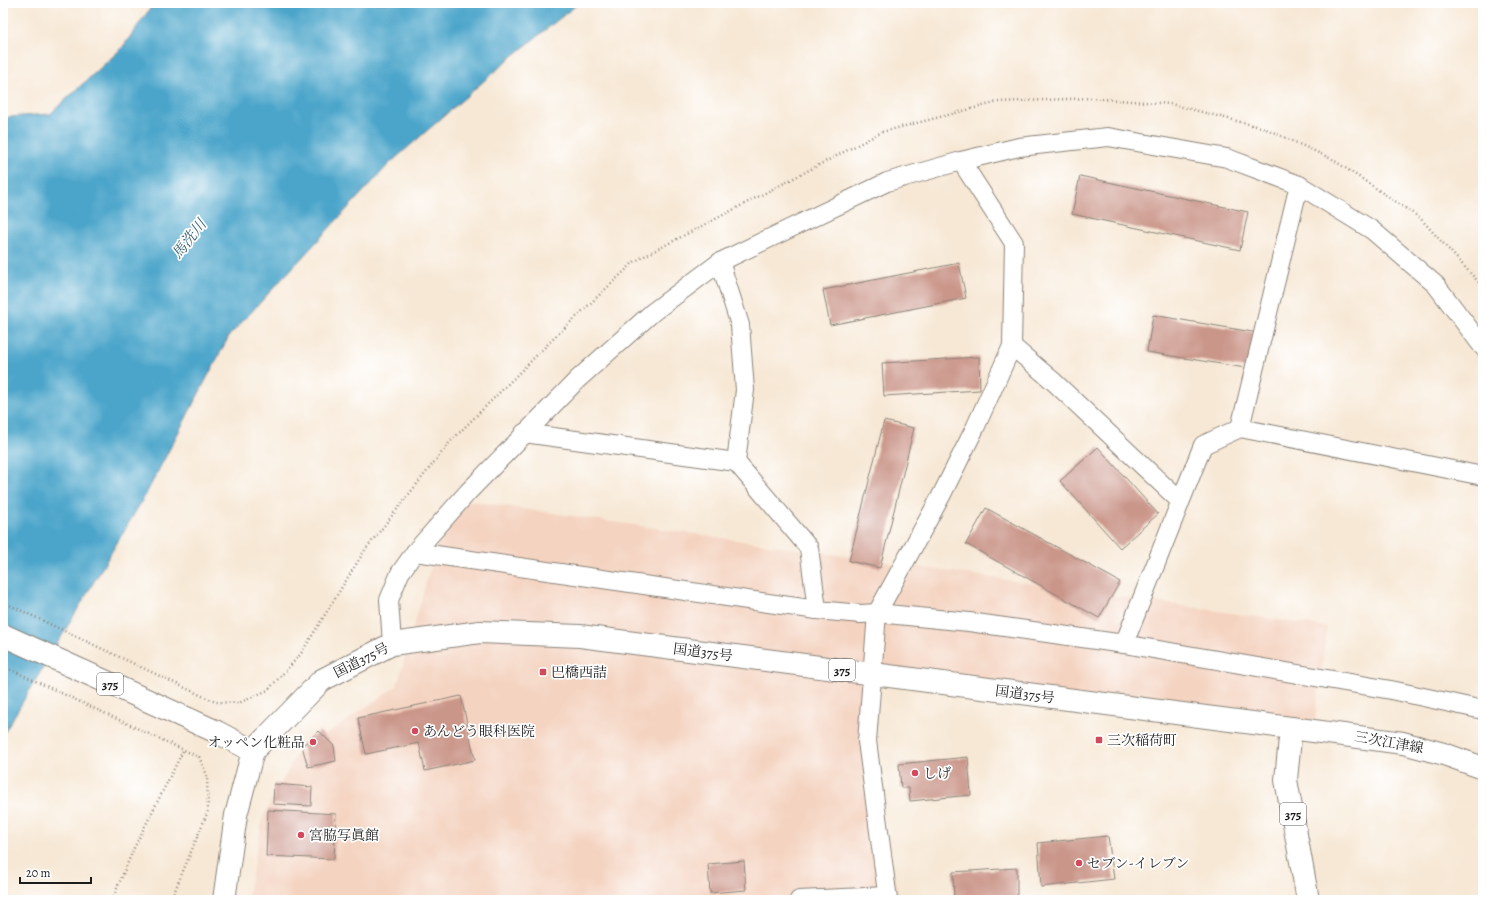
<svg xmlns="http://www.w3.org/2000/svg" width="1486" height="903" font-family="Alegreya,'Noto Serif JP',serif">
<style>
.built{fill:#f4d3c0}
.water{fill:#4ca5ca;stroke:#346073}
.building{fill:#cb968a}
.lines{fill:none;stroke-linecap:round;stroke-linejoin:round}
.street-casing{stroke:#8a8278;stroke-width:20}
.secondary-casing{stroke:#8a8278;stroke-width:24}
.highway-casing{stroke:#8a8278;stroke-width:24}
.path{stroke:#8a8278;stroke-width:2.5;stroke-dasharray:1 3;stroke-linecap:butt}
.street{stroke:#fff;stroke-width:18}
.secondary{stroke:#fff;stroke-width:22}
.highway{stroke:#fff;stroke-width:22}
.poi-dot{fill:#d1495b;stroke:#fff;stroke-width:1.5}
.labels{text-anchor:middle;stroke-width:3.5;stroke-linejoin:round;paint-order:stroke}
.shield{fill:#fff;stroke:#606060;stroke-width:1}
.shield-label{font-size:13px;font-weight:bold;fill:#1c1c1c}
.street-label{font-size:14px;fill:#1c1c1c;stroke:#fff}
.poi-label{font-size:14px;fill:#1c1c1c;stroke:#fff;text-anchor:start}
.water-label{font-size:15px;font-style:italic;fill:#346073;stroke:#fff}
</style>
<rect width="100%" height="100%" fill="#fff"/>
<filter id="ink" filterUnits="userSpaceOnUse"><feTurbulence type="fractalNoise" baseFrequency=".025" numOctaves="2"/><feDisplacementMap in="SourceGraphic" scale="8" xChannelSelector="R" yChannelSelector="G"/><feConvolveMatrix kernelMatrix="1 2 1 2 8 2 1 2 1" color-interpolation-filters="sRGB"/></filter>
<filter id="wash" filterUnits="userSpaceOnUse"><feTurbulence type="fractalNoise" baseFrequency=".012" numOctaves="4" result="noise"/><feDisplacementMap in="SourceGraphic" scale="16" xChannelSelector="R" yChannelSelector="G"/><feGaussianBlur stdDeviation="0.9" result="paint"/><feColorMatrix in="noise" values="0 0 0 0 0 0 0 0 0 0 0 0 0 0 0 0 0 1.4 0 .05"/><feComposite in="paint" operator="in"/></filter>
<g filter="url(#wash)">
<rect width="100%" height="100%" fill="#f7e8d5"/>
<path class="built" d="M450 498 1327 627 1313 735 870 675 880 819 900 900H247L263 817 296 755 397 686Z"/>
<path class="water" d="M154 3H579L509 59 389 164 229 336 146 494 3 735V125L8 117 50 114 122 48Z"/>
<g id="blocks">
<g class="building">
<path d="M1080 176 1248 212 1240 250 1072 214Z"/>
<path d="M959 263 966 298 830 325 823 290Z"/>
<path d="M1153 315 1258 333 1252 369 1147 352Z"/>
<path d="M979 357 980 390 884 396 882 363Z"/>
<path d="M884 421 914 428 880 568 849 561Z"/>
<path d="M1098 447 1158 514 1120 548 1060 481Z"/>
<path d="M986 508 1120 582 1099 618 966 544Z"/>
<path d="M461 696 475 760 425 771 419 743 366 754 358 718Z"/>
<path d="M319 731 334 746 336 761 308 767 302 746Z"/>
<path d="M968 757 971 795 910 801 909 788H901L899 764Z"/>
<path d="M274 784 312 787 311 806 273 804Z"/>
<path d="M268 810 336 814 334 859 266 856Z"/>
<path d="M1108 836 1114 879 1041 887 1038 843Z"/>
<path d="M744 861 746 890 710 893 708 864Z"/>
<path d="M1017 868V900H954L953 872Z"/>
</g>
</g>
</g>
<g filter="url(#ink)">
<use href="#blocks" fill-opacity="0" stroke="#8a8278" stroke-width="1"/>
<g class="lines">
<g class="street-casing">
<g id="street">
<path d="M720 262 740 325 745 390 736 462"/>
<path d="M1012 346 1053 381 1180 501"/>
<path d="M1240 428 1299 185"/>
<path d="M524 433 736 462 809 548 817 610"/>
<path d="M415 552 817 610 861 614 877 613 969 622 1124 644 1391 690 1483 710"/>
<path d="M392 644 389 600 400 573 415 552 468 492 578 379 653 312 720 262 887 182 961 161 1019 147 1108 137 1227 158 1299 185 1372 230 1436 285 1483 347"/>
<path d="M1124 644 1203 445 1240 428 1483 476"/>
<path d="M799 900 887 896"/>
<path d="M888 900 867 741 877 613 941 496 975 428 1012 346 1014 243 961 161"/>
</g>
</g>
<g class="secondary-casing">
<g id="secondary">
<path d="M1291 728 1403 743 1444 754 1483 768"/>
<path d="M224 900 236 815 253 751"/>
</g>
</g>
<g class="highway-casing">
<path id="highway" d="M3 635 217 732 253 751 322 680 392 644 480 632 580 636 1291 728 1286 780 1308 900"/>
</g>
<g class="path">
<path d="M3 602 215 702 239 703 268 690 300 655 365 550 450 442 553 339 635 261 882 132 998 102 1091 98 1171 104 1264 128 1332 159 1420 218 1483 287"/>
<path d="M3 666 199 757 207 775 208 811 171 900"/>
<path d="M112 900 134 848 184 749"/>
</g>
<use href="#street" class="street"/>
<use href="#secondary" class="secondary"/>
<use href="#highway" class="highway"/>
</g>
</g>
<g class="poi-dot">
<rect x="539" y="668" width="8" height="8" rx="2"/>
<circle cx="415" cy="731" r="4"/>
<rect x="1095" y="736" width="8" height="8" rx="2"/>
<circle cx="313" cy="742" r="4"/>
<circle cx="915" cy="773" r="4"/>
<circle cx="301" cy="835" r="4"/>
<circle cx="1079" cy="863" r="4"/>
</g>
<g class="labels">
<g class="shield">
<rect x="829" y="659" width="26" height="22" rx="3"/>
<rect x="97" y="673" width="26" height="22" rx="3"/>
<rect x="1280" y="803" width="26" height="22" rx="3"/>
</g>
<g class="shield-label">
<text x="842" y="675">375</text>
<text x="110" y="689">375</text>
<text x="1293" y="819">375</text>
</g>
<g class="street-label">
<text transform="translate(703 652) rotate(7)" y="5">国道375号</text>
<text transform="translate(361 660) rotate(-27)" y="5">国道375号</text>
<text transform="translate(1025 694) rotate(7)" y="5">国道375号</text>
<text transform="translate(1389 742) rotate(10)" y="5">三次江津線</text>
</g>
<g class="poi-label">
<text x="551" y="677">巴橋西詰</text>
<text x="423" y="736">あんどう眼科医院</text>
<text x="1107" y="745">三次稲荷町</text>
<text x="305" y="747" text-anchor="end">オッペン化粧品</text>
<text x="923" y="778">しげ</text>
<text x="309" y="840">宮脇写眞館</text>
<text x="1087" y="868">セブン-イレブン</text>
</g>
<g class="water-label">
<text transform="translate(189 239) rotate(-52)" y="5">馬洗川</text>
</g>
</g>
<rect width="1486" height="903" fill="none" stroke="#fff" stroke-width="16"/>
<path d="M20 877v6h71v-6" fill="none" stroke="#1c1c1c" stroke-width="2"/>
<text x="26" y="877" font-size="12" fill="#1c1c1c" stroke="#ffffff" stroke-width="3" paint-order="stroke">20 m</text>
</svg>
